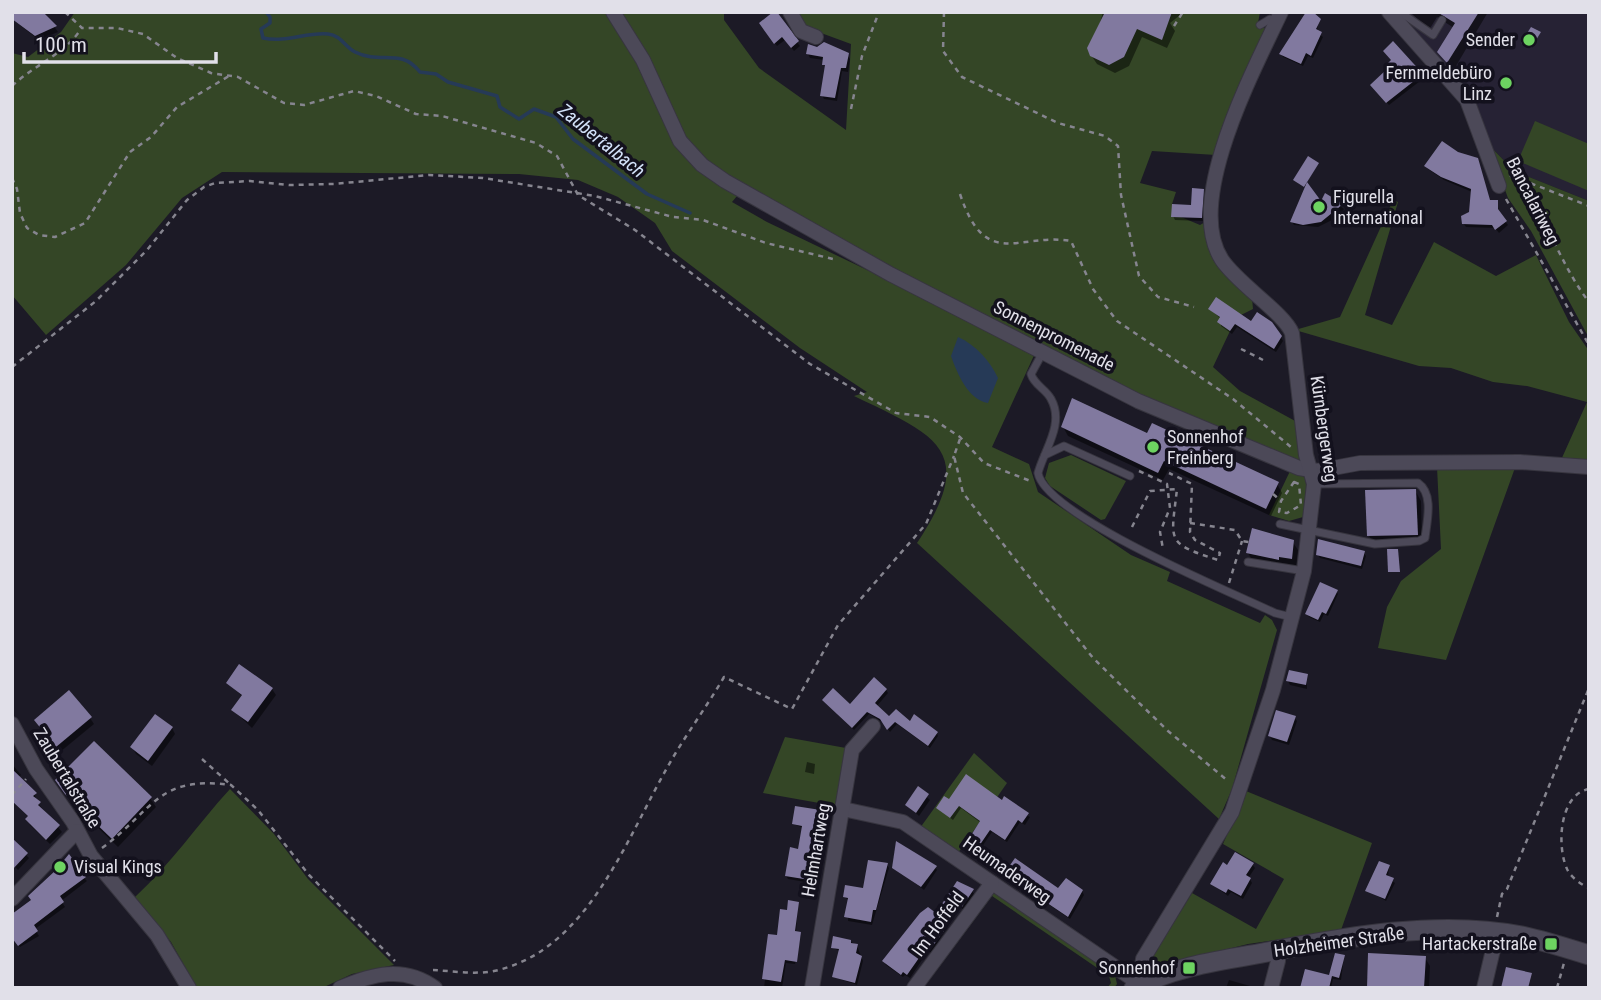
<svg xmlns="http://www.w3.org/2000/svg" width="1601" height="1000" font-family="'Roboto Condensed',sans-serif">
<style>
.built{fill:#262234}
.green{fill:#344626}
.water{fill:#263a57}
.shadow{fill:#0007}
.lines{fill:none;stroke-linecap:round;stroke-linejoin:round}
.stream{stroke:#263a57;stroke-width:3.5}
.building{fill:#81799f}
.service-casing{stroke:#37353f;stroke-width:9}
.minor-casing{stroke:#37353f;stroke-width:16}
.tertiary-casing{stroke:#37353f;stroke-width:21}
.path{stroke:#86858f;stroke-width:2.5;stroke-dasharray:5 5;stroke-linecap:butt}
.service{stroke:#4c4958;stroke-width:7}
.minor{stroke:#4c4958;stroke-width:14}
.tertiary{stroke:#4c4958;stroke-width:19}
.poi-dot{fill:#6dd361;stroke:#13111d;stroke-width:2.5}
.labels{text-anchor:middle;stroke-width:7;stroke-linejoin:round;paint-order:stroke}
.poi-label{font-size:18px;fill:#e1e0e9;stroke:#13111d;text-anchor:end}
.street-label{font-size:18px;fill:#e1e0e9;stroke:#13111d}
.water-label{font-size:19px;font-style:italic;fill:#d3e2f9;stroke:#13111d}
</style>
<rect width="100%" height="100%" fill="#1c1a26"/>
<path class="built" d="M1395 12H1589V201L1514 171 1488 144 1484 128Z"/>
<g class="green">
<path d="M75 12H724V20L759 68 846 130 851 44 802 26 794 12H1260L1258 23 1268 31 1216 155 1152 151 1140 183 1176 192 1172 204 1181 217 1200 225 1207 221 1252 298 1253 309 1241 315 1230 331 1213 367 1240 391 1297 422 1303 464 1157 404 742 190 732 202 767 222 1036 351 992 447 1029 464 1038 492 1131 555 1170 572 1167 581 1260 623 1265 615 1272 620 1277 630 1232 789 1219 819 917 543C978 451 938 436 854 396L867 392 800 348 672 251 655 223 618 197 578 180 519 174 222 172 182 198 126 265 46 335 12 295V53L28 57 61 32Z"/>
<path d="M1535 121 1589 144V191L1518 161Z"/>
<path d="M1488 144 1514 171 1589 201V338L1531 231 1508 198Z"/>
<path d="M1393 200 1398 202 1365 315 1392 325 1434 242 1496 276 1536 255 1569 322 1589 351V462L1561 460 1587 402 1527 386 1493 382 1451 368 1419 366 1295 330 1340 317Z"/>
<path d="M1071 455 1126 481 1105 519 1101 520 1050 486 1045 478 1049 463Z"/>
<path d="M1516 465 1446 660 1378 648 1387 607 1401 581 1441 549 1437 467Z"/>
<path d="M1291 469 1305 476 1309 507 1303 517 1289 521 1269 515Z"/>
<path d="M785 737 846 748 836 806 763 793Z"/>
<path d="M974 753 1007 783 958 853 920 828Z"/>
<path d="M230 789 274 834 308 879 394 965 352 974 322 988H197L171 942 135 897C171 864 197 825 230 789Z"/>
<path d="M1246 791 1372 843 1341 930 1248 944 1155 967 1152 958 1192 893 1256 929 1284 879 1223 844Z"/>
<path d="M994 893 1115 975 1117 984 1114 988H1107L1111 983 1109 976 992 896 933 975 919 988 986 897Z"/>
</g>
<path class="water" d="M958 337C976 345 990 361 998 378L988 403C968 400 957 373 951 356Z"/>
<g class="shadow">
<path d="M12 12H44L58 32 39 40 12 19Z"/>
<path d="M1103 12H1184L1170 23 1175 31 1167 48 1142 37 1129 66 1115 73 1097 64 1091 55Z"/>
<path d="M1410 12H1488L1453 71 1439 52 1454 28 1437 17 1429 30Z"/>
<path d="M775 13 800 46 794 51 785 40 777 46 763 27Z"/>
<path d="M1318 22 1317 32 1323 37 1313 58 1308 56 1303 66 1283 57 1281 54Z"/>
<path d="M830 48 843 50 850 59 848 72 842 71 837 101 824 99 822 95 826 69 824 60 810 58 808 54Z"/>
<path d="M1422 75 1424 78 1389 105 1374 89Z"/>
<path d="M1443 144 1490 202H1497L1499 213 1508 225 1499 233 1495 228 1466 227 1463 223 1471 213 1472 192 1444 180 1428 169 1426 166Z"/>
<path d="M1317 164 1306 184 1321 205 1326 195 1344 209 1338 217 1318 227 1294 225 1292 222 1306 188 1295 180Z"/>
<path d="M1203 191V221L1175 220 1173 216 1192 207Z"/>
<path d="M1210 309 1251 324 1281 337 1283 341 1276 352 1237 327 1232 334 1221 326V319Z"/>
<path d="M1063 427 1148 436 1277 484 1282 493 1271 516 1169 469 1163 480 1068 436Z"/>
<path d="M1416 492 1421 501 1422 543 1374 544 1369 536Z"/>
<path d="M1292 541 1298 550 1296 567 1253 562 1248 553Z"/>
<path d="M1363 552 1366 556 1362 569 1320 558 1317 554Z"/>
<path d="M1336 591 1338 594 1328 616 1324 614 1320 622 1309 617 1307 614Z"/>
<path d="M1307 675V689L1290 685 1288 681Z"/>
<path d="M228 683 272 689 276 695 252 728 233 710 243 697Z"/>
<path d="M886 690 888 693 877 706 889 718 937 733 938 736 930 748 897 724 890 732 884 723 869 714 854 730 826 703 850 707Z"/>
<path d="M1294 717 1297 721 1289 745 1272 740 1270 736Z"/>
<path d="M90 718 94 724 60 752 36 720Z"/>
<path d="M172 728 175 734 152 766 136 754 132 747Z"/>
<path d="M807 762 815 764 814 774 805 772Z"/>
<path d="M12 764 21 775 18 778 35 794 36 801 62 832 50 844 30 825 29 817 13 800Z"/>
<path d="M62 789 150 798 156 807 118 847 72 803Z"/>
<path d="M918 789 930 800 919 816 907 805Z"/>
<path d="M949 802H1002L1030 817 1025 825 1020 822 1007 842 992 832 977 854 967 845 981 823 961 808 953 820 938 808Z"/>
<path d="M826 813 828 817 811 883 788 879 786 876 799 851 803 828 794 824Z"/>
<path d="M12 841 29 858 18 870 12 864Z"/>
<path d="M1252 864 1255 868 1249 877 1252 883 1243 899 1231 892 1228 896 1212 884 1228 867Z"/>
<path d="M887 865 889 868 872 925 848 921 849 901 845 897 865 890Z"/>
<path d="M894 867H935L937 870 924 890Z"/>
<path d="M1389 867 1388 877 1395 883 1386 901 1367 890Z"/>
<path d="M1010 868 1059 890 1082 891 1084 895 1070 919 1017 883 1015 880 1018 876Z"/>
<path d="M84 878 87 881 61 901 65 907 35 929 39 936 20 947 12 936V916Z"/>
<path d="M972 891 974 894 964 910 960 907 931 953 928 951 910 978 905 975 903 977 886 965 884 962 936 915Z"/>
<path d="M798 903 796 933 801 935 795 964 786 963 782 988H764L770 936 778 937 788 912Z"/>
<path d="M850 941 857 946 863 961 857 985 834 977 841 952 832 947Z"/>
<path d="M1344 957 1341 980 1333 979 1331 988H1302L1330 977Z"/>
<path d="M1425 958 1430 966 1429 988H1368Z"/>
<path d="M1229 980 1250 986 1252 988H1226Z"/>
</g>
<g class="lines">
<path class="stream" d="M266 12 270 17V23L261 29 263 38C286 43 306 32 328 34 341 35 345 47 355 52 381 65 400 47 420 72L436 74 448 82 497 96 500 107 519 119 534 109 556 117 573 139 647 194 690 213"/>
</g>
<g class="building">
<path d="M12 12H43L57 26 35 36 12 19Z"/>
<path d="M773 12H777L799 41 791 48 782 37 774 44 759 23Z"/>
<path d="M1105 12H1172L1162 40 1137 29 1124 57 1109 65 1090 56 1087 48Z"/>
<path d="M1306 12H1313L1321 19 1316 29 1322 32 1311 56 1306 53 1301 64 1279 54Z"/>
<path d="M1437 12H1479L1447 63 1437 52 1455 23Z"/>
<path d="M1531 27 1541 32 1531 48 1521 43Z"/>
<path d="M1393 41 1423 74 1386 103 1370 85 1387 69 1385 66 1391 60 1383 51Z"/>
<path d="M824 42 849 53 846 68H841L835 98 820 96 825 65H822L823 57 806 54 808 44 817 47Z"/>
<path d="M1442 141 1458 152 1478 158 1490 200H1498V209L1507 221 1495 230 1492 225 1462 224 1461 216 1469 212 1471 189 1441 177 1424 166Z"/>
<path d="M1308 156 1319 163 1304 187 1293 180Z"/>
<path d="M1307 182 1321 201 1325 193 1343 204 1321 222 1303 225 1290 222Z"/>
<path d="M1192 188 1204 189 1202 218 1171 217 1172 204 1191 205Z"/>
<path d="M1216 297 1251 321 1257 312 1272 322 1282 336 1274 349 1235 324 1230 331 1217 322 1220 317 1208 309Z"/>
<path d="M1072 398 1147 433 1152 423 1279 482 1266 509 1164 461 1158 473 1061 427Z"/>
<path d="M1416 489 1418 535 1367 536 1365 490Z"/>
<path d="M1252 528 1294 540 1292 559 1279 557V560L1246 553Z"/>
<path d="M1318 539 1365 551 1361 566 1316 555Z"/>
<path d="M1387 549H1398L1400 572H1388Z"/>
<path d="M1320 582 1338 590 1326 614 1322 612 1318 620 1305 614Z"/>
<path d="M239 664 273 688 248 722 231 710 242 695 226 683Z"/>
<path d="M1289 670 1308 674 1306 685 1286 681Z"/>
<path d="M874 677 887 689 875 703 889 716 896 709 910 721 914 714 938 732 928 746 895 722 887 730 880 719 867 712 852 728 822 700 833 688 850 704Z"/>
<path d="M69 690 92 717 56 747 34 720Z"/>
<path d="M1276 710 1296 716 1287 742 1268 736Z"/>
<path d="M155 714 173 727 148 761 130 747Z"/>
<path d="M94 741 152 797 112 839 65 794 55 780Z"/>
<path d="M12 769 37 793 33 796 41 802 38 805 60 825 46 840 25 819 28 816 12 801Z"/>
<path d="M966 774 1002 800 1004 796 1029 813 1022 823 1018 820 1005 840 990 830 975 852 965 845 980 821 959 806 950 818 936 808 944 796 949 799Z"/>
<path d="M918 786 929 794 916 813 905 805Z"/>
<path d="M795 806 827 811 810 880 785 876 790 847 798 849 802 826 792 824Z"/>
<path d="M12 838 28 853 12 870Z"/>
<path d="M896 841 937 866 921 887 892 868Z"/>
<path d="M1235 852 1254 863 1246 875 1251 878 1241 896 1228 889 1226 893 1210 884 1223 862 1227 865Z"/>
<path d="M69 854 86 877 60 896 64 902 34 925 38 931 18 946 12 938V914L31 900 28 896 56 870Z"/>
<path d="M1015 858 1058 888 1066 878 1083 890 1068 917 1013 880 1017 874 1008 868Z"/>
<path d="M868 860 888 863 876 910H873L871 922 844 917 848 898 843 897 845 885 863 888Z"/>
<path d="M1379 861 1390 865 1386 875 1394 878 1385 899 1365 891Z"/>
<path d="M957 881 974 889 962 907 958 905 942 929 944 931 929 951 926 948 907 975 903 972 901 975 882 961 920 913 928 907 936 913Z"/>
<path d="M788 900 799 902 795 931 801 932 797 962 785 960 781 982 762 979 768 934 777 935 780 909 787 910Z"/>
<path d="M833 936 851 940V943L858 944 856 953 862 956 855 983 832 977 839 949 831 948Z"/>
<path d="M1335 953 1345 955 1339 978 1332 976 1329 988H1300L1305 969 1329 975Z"/>
<path d="M1368 953 1426 956 1424 988H1367Z"/>
<path d="M1506 967 1532 973 1528 988H1501Z"/>
</g>
<g class="lines">
<g class="service-casing">
<g id="service">
<path d="M1400 12 1433 35 1442 20"/>
<path d="M1260 25 1270 19 1276 21"/>
<path d="M1043 352 1031 374C1034 385 1046 389 1051 399 1065 424 1044 450 1038 473 1046 516 1231 592 1275 613L1291 617"/>
<path d="M1045 455 1064 446 1130 476"/>
<path d="M1280 524 1375 544 1419 541 1425 538C1427 521 1434 494 1418 483L1314 484"/>
<path d="M1248 562 1304 571"/>
</g>
</g>
<g class="minor-casing">
<g id="minor">
<path d="M613 12 643 60 680 141 702 165 725 181 890 274 1138 401 1299 468 1317 471 1360 463 1520 462 1589 467"/>
<path d="M790 12 801 31 816 37"/>
<path d="M1389 12 1467 100 1499 186"/>
<path d="M12 724 36 769 73 822 91 856 157 935 189 988"/>
<path d="M843 809 903 822 1140 984 1143 959 1232 812 1273 690 1304 571 1314 484 1306 455 1292 333C1284 313 1238 284 1222 260 1183 201 1255 68 1281 12"/>
<path d="M12 899 77 831"/>
<path d="M340 988C372 974 404 965 435 988"/>
<path d="M812 988 852 750 873 726"/>
<path d="M914 988 992 883"/>
<path d="M1271 988 1278 961 1277 950"/>
<path d="M1484 988 1497 933"/>
</g>
</g>
<g class="tertiary-casing">
<path id="tertiary" d="M1134 988C1170 968 1216 961 1257 954 1341 938 1436 919 1522 936 1545 941 1567 948 1589 955"/>
</g>
<g class="path">
<path d="M65 12 82 28H117L143 34 177 58 211 73 238 77 284 103 304 105 354 91 376 96 416 114 442 116 536 143 557 156 578 195 635 230 810 364 896 413 930 417 960 437 984 463 1033 482"/>
<path d="M944 12 943 51 962 77 1058 123 1105 136 1118 146 1121 195 1139 276 1158 297 1194 307"/>
<path d="M1174 26 1183 12"/>
<path d="M12 86C34 65 65 54 81 29"/>
<path d="M851 109 862 56 879 12"/>
<path d="M1510 175C1546 211 1558 262 1589 302"/>
<path d="M1512 176 1589 206"/>
<path d="M12 178 17 189 20 213 27 228 39 235 55 237 85 223 130 152 151 137 177 107 229 76"/>
<path d="M960 194C986 272 1019 232 1071 241L1093 289 1117 321 1233 399 1291 447"/>
<path d="M1506 199 1589 345"/>
<path d="M1241 349 1263 360"/>
<path d="M12 367 96 301 147 250 187 200 204 187 215 183 250 181 289 185 334 184 429 175 483 178 595 196 673 217 703 220 766 243 833 259"/>
<path d="M960 439 954 456 963 493 1093 658 1168 731 1228 781"/>
<path d="M1139 471 1167 484 1170 508 1160 532 1163 549"/>
<path d="M1294 482 1299 484 1301 505 1287 513 1279 512 1281 501Z"/>
<path d="M1273 494 1281 501"/>
<path d="M1190 523 1235 530 1242 541 1249 542"/>
<path d="M1132 527 1150 491 1177 489C1171 542 1165 543 1218 560L1220 553 1195 540 1190 532 1192 484 1169 473"/>
<path d="M1229 583 1242 541"/>
<path d="M202 759 231 785"/>
<path d="M1589 789C1559 794 1556 848 1568 871 1572 878 1582 885 1589 888"/>
<path d="M12 795 26 779"/>
<path d="M102 848C154 810 157 775 231 785L258 810 309 875 395 961"/>
<path d="M1497 917 1502 894 1507 889 1589 688"/>
<path d="M433 970C455 971 479 976 502 969 589 945 627 838 667 768 684 737 706 708 724 677L792 709 838 625 926 524 954 456"/>
<path d="M1557 988 1564 963"/>
</g>
<use href="#service" class="service"/>
<use href="#minor" class="minor"/>
<use href="#tertiary" class="tertiary"/>
</g>
<g class="poi-dot">
<circle cx="1529" cy="40" r="7"/>
<circle cx="1506" cy="83" r="7"/>
<circle cx="1319" cy="207" r="7"/>
<circle cx="1153" cy="447" r="7"/>
<circle cx="60" cy="867" r="7"/>
<rect x="1544" y="937" width="14" height="14" rx="3.5"/>
<rect x="1182" y="961" width="14" height="14" rx="3.5"/>
</g>
<g class="labels">
<g class="poi-label">
<text x="1515" y="46">Sender</text>
<text x="1492" y="79">Fernmeldebüro<tspan x="1492" dy="21">Linz</tspan></text>
<text x="1333" y="203" text-anchor="start">Figurella<tspan x="1333" dy="21">International</tspan></text>
<text x="1167" y="443" text-anchor="start">Sonnenhof<tspan x="1167" dy="21">Freinberg</tspan></text>
<text x="74" y="873" text-anchor="start">Visual Kings</text>
<text x="1537" y="950">Hartackerstraße</text>
<text x="1175" y="974">Sonnenhof</text>
</g>
<g class="street-label">
<text transform="translate(1533 201) rotate(63)" y="6">Bancalariweg</text>
<text transform="translate(1054 336) rotate(27)" y="6">Sonnenpromenade</text>
<text transform="translate(1324 429) rotate(82)" y="6">Kürnbergerweg</text>
<text transform="translate(67 778) rotate(59)" y="6">Zaubertalstraße</text>
<text transform="translate(816 850) rotate(-80)" y="6">Helmhartweg</text>
<text transform="translate(1007 870) rotate(35)" y="6">Heumaderweg</text>
<text transform="translate(938 924) rotate(-54)" y="6">Im Hoffeld</text>
<text transform="translate(1339 942) rotate(-8)" y="6">Holzheimer Straße</text>
</g>
<g class="water-label">
<text transform="translate(602 140) rotate(39)" y="7">Zaubertalbach</text>
</g>
</g>
<rect width="1601" height="1000" fill="none" stroke="#e1e0e9" stroke-width="28"/>
<path d="M24 52v10h192v-10" fill="none" stroke="#e1e0e9" stroke-width="3.5"/>
<text x="35" y="52" font-size="21" fill="#e1e0e9" stroke="#13111d" stroke-width="5" paint-order="stroke">100 m</text>
</svg>
